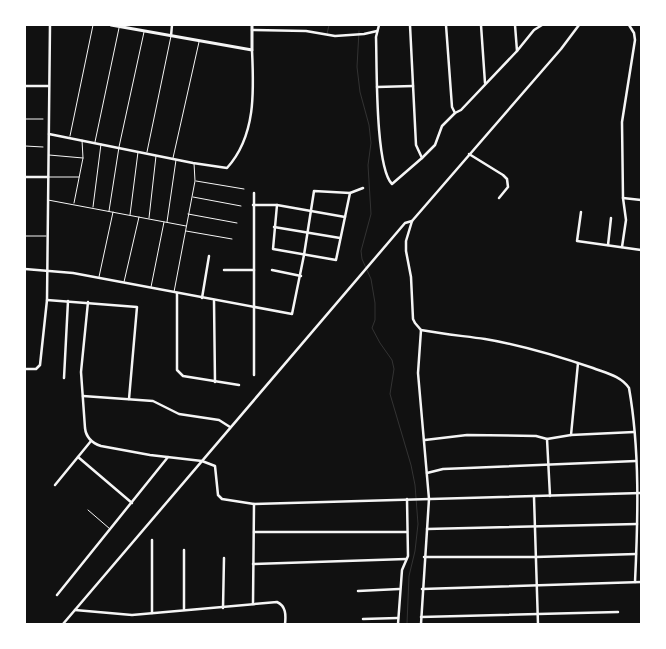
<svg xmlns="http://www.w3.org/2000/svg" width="666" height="649" font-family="'Noto Sans',sans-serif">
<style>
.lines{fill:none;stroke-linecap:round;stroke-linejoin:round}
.stream{stroke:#333;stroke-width:1}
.service{stroke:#f5f5f5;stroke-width:1}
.minor{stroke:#f5f5f5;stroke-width:2.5}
.tertiary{stroke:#f5f5f5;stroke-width:3}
</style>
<rect width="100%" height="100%" fill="#111"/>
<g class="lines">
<g class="stream">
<path d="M359 31 357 67 360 92 369 125 371 143 368 165 371 214 361 251 362 259 371 279 375 303V320L372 328 380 343 392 360 394 369 390 394 411 465 415 485 418 524 415 551 409 576 407 624"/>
<path d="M327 34 329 25"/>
</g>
<g class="service">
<path d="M25 119H43"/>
<path d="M70 136 93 25"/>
<path d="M95 142 119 28"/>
<path d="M25 146 43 147"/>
<path d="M147 152 171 36"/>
<path d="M49 155 83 158"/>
<path d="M173 158 199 42"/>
<path d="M49 177H79"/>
<path d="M196 181 244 189"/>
<path d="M193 197 241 206"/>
<path d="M48 200 186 226"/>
<path d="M74 203 83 158 82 140"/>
<path d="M93 207 101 144"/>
<path d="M109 211 119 147 144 32"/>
<path d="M188 214 237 223"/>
<path d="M130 215 138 152"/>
<path d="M149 218 156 156"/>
<path d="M167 222 176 160"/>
<path d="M186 231 232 239"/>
<path d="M25 236H46"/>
<path d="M99 277 113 212"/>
<path d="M124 282 139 217"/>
<path d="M151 287 164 222"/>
<path d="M174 292 195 181 194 163"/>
<path d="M88 510 110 529"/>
</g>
<g class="minor">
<path d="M379 25 376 37C377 64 375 167 392 184L422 158 416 145 410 25"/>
<path d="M446 25 452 107 455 113 461 110 517 51 534 30 542 25"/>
<path d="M481 25 485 83"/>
<path d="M515 25 517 51"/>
<path d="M579 25 561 49 412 221 406 241V251L411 277 413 319 415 323 421 330C442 334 464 336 485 339 521 345 558 356 593 368 606 373 621 376 629 388 640 450 638 519 635 582"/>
<path d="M252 30 306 31 335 36 364 34 377 31"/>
<path d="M171 36 172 25"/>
<path d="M25 86H48"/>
<path d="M377 87 413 86"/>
<path d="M49 134 193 163 227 168C256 136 254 91 252 50"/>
<path d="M469 154 503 175 507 179 508 187 499 198"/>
<path d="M422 158 435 145 442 126 455 113"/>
<path d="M25 177H48"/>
<path d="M623 198 641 200"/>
<path d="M253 205H277L345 217"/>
<path d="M277 205 273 249 336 260 350 193"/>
<path d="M581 212 577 241 641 250"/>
<path d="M274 227 340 238"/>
<path d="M608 245 611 218"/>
<path d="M622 247 626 220 623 198 622 122 635 40 634 33 629 25"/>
<path d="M25 269 73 273 292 314 304 255 314 191 350 193 363 188"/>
<path d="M224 270H254"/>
<path d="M272 270 301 276"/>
<path d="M177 293V370L183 376 239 385"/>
<path d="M202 298 209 256"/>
<path d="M47 300 137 307 129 399"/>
<path d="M214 301 215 382"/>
<path d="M88 302 81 372 85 428C86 437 92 443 101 446L150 455 202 461 215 466 218 495 222 499 254 504 641 493"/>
<path d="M25 369H36L40 365 47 300 50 25"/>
<path d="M254 375V193"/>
<path d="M64 378 68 301"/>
<path d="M83 396 153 401 179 414 219 420 230 427"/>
<path d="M571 435 578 363"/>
<path d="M547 439 550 496"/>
<path d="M425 440 467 435 536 436 547 439 571 435 634 432"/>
<path d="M78 457 132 503"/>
<path d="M427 473 443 469 468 468 636 461"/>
<path d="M55 485 91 441"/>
<path d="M534 497 538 624"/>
<path d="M427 529 637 524"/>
<path d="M254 532H407"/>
<path d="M152 540V613"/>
<path d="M424 557H536L636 554"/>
<path d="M253 564 406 559"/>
<path d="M422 589 641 582"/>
<path d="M358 591 399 589"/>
<path d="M57 595 168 457"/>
<path d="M253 604 254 504"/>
<path d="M223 608 224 558"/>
<path d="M184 609V550"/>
<path d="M75 610 132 615 277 602C286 606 286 615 285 624"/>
<path d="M421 617 618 612"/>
<path d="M363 619 398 618"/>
<path d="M63 624 405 223 412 221"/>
<path d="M398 624 402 570 408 556 407 499"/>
<path d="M421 624 429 499 418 373 421 330"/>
</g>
<path class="tertiary" d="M111 25 252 50V25"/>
</g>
<rect width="666" height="649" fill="none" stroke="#ffffff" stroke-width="52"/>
</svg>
